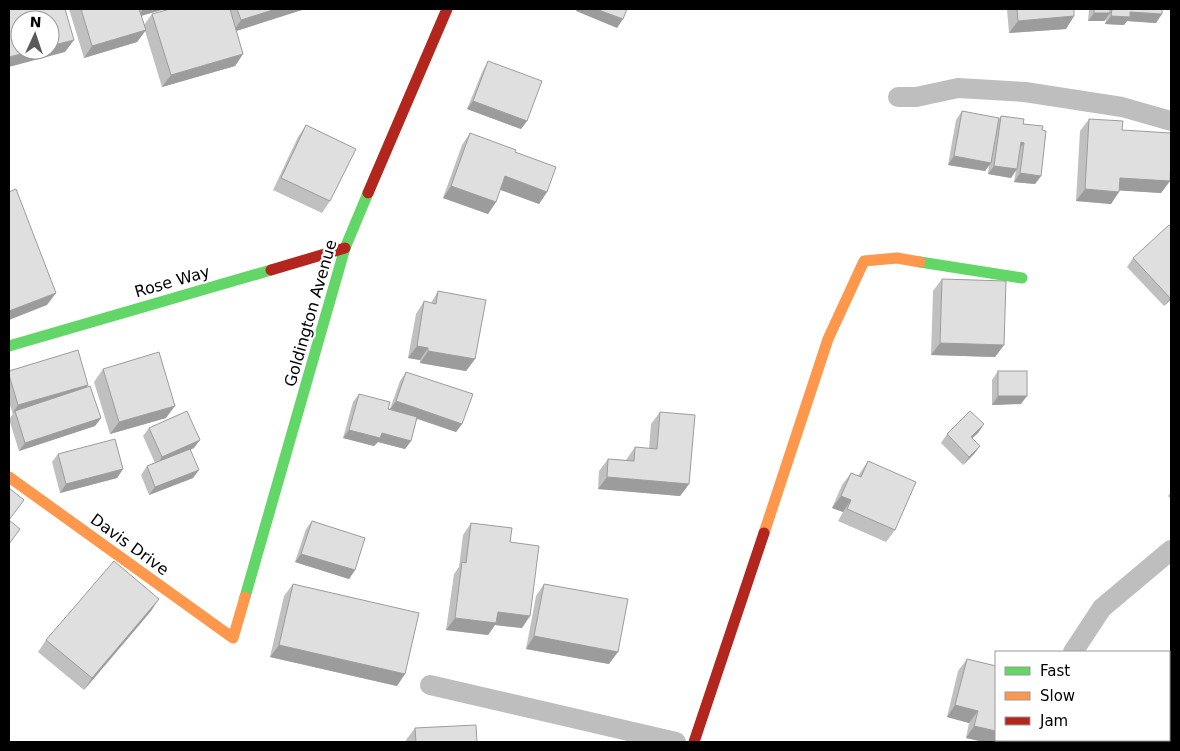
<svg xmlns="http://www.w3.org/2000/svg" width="1180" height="751" font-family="'DejaVu Sans',sans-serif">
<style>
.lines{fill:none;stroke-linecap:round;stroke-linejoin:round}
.street{stroke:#bebebe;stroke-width:20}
.fast{stroke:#63d668;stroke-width:11}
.slow{stroke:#ff974d;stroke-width:11}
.jam{stroke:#b3261e;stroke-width:11}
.wall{fill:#c0c0c0}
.shaded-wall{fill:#9c9c9c}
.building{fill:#dfdfdf;stroke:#9c9c9c}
.labels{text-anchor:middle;stroke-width:4.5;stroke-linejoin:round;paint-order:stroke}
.street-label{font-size:16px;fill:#000;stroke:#fff}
</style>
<rect width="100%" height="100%" fill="#fff"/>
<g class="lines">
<g class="street">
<path d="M898 97H916L958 88 1025 92 1122 107 1171 121"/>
<path d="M1073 652 1102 608 1171 550"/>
<path d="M430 685 676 742"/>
<path d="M1040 742V740"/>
</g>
<g class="fast">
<path d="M920 262 1022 278"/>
<path d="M9 346 271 270"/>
<path d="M245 597 345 248 368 193"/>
</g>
<g class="slow">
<path d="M9 477 233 638 245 597"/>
<path d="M764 533 828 339 864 261 897 258 920 262"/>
</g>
<g class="jam">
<path d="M368 193 447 9"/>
<path d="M271 270 345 248"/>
<path d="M694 742 764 533"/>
</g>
</g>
<g class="wall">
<path d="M69 9H165L141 16 144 25 152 14 170 9H305L236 31 243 54 235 66 162 87 145 31 137 42 84 58Z"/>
<path d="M1007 9H1074V16L1066 29 1009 33Z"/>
<path d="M1089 9H1162L1156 23 1127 21 1124 25 1105 24 1106 20 1104 21H1088Z"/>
<path d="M488 61 527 121 521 129 467 109 483 70Z"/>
<path d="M962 111 998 120 1001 116 1042 130 1041 176 1035 184 1014 182 1016 170 1011 178 988 174 989 165 985 171 948 165 956 120Z"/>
<path d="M1089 119 1122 130 1170 181 1161 193 1119 190 1111 204 1076 201 1080 131Z"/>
<path d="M306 125 330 201 322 213 273 190 298 137Z"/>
<path d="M470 133 515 152 547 192 539 204 500 190 496 202 488 214 443 198 462 145Z"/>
<path d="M1171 226V299L1164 306 1127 267 1133 258Z"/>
<path d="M942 279 1004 345 995 357 931 355 933 291Z"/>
<path d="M438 291 475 359 466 371 420 363V360L408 358 416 314 424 301 431 303Z"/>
<path d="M103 369 166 418 110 434 94 382Z"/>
<path d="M9 371 88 385 86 387 101 418 95 426 19 451 9 419 13 414 9 403Z"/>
<path d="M998 371 1021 404 992 405V380Z"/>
<path d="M406 372 462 424 456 432 417 419 411 441 405 449 378 442 374 446 343 438 353 402 359 394 388 409 396 411 390 409 400 381Z"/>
<path d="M660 412 689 484 680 496 598 489 599 471 608 459 626 460 635 447 649 449 651 424Z"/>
<path d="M984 424 978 433 972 438 980 446 974 454 963 465 941 443 947 434Z"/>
<path d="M149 428 194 448 190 450 193 478 149 495 141 475 147 466 155 463 143 436Z"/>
<path d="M58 454 123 469 117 478 60 493 52 462Z"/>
<path d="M868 461 895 530 886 542 838 521 843 512 832 508 842 485 851 473 858 476Z"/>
<path d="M1171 492V499L1168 496Z"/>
<path d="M312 521 355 570 349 579 295 562 306 529Z"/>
<path d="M471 523 510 542 522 628 495 625 488 635 446 630 454 574 459 567 463 535Z"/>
<path d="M293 584 397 686 270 657 284 596Z"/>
<path d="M544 584 609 664 526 649 536 596Z"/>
<path d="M151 611 84 690 38 652 46 640Z"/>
<path d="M967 659 996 742H984L966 738 969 723 947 717 958 671Z"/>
<path d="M415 728 477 742H406V740Z"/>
</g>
<g class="shaded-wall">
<path d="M143 9H165L137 17Z"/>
<path d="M276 9H305L233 32 241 20Z"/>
<path d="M577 9H596L623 19 617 28 576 11Z"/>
<path d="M1130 12 1162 14 1156 23 1127 21 1124 25 1105 24 1111 16Z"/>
<path d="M1094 13H1110L1104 21H1088Z"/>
<path d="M1074 16 1066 29 1009 33 1018 21Z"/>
<path d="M146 30 137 42 84 58 92 46Z"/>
<path d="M74 40 65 52 9 67V57L37 50H50V46Z"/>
<path d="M243 54 235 66 162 87 171 75Z"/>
<path d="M473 101 527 121 521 129 467 109Z"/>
<path d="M1021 142 1024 143 1018 151Z"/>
<path d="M954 156 991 163 985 171 948 165Z"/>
<path d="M994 166 1017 169 1011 178 988 174Z"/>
<path d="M1020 173 1041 176 1035 184 1014 182Z"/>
<path d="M505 176 547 192 539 204 496 188Z"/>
<path d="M1120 178 1170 181 1161 193 1111 190Z"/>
<path d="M451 186 496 202 488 214 443 198Z"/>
<path d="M1085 189 1119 192 1111 204 1076 201Z"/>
<path d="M56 293 47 305 9 320V311Z"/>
<path d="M1171 296V299L1164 306 1170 298Z"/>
<path d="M940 343 1004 345 995 357 931 355Z"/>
<path d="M417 346 428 348 420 360 408 358Z"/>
<path d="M428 351 475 359 466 371 420 363Z"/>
<path d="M88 385 82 393 15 411 12 414 18 405Z"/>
<path d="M998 396H1027L1021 404 992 405Z"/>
<path d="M396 401 462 424 456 432 390 409Z"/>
<path d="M175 406 166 418 110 434 119 422Z"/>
<path d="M101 418 95 426 19 451 25 443Z"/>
<path d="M984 424 978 433 965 445 971 437Z"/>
<path d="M349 430 382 433 411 441 405 449 378 442 374 446 343 438Z"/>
<path d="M200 440 194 448 157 465 162 457Z"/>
<path d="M980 446 974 454 963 465 969 457Z"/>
<path d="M123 469 117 478 60 493 66 484Z"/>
<path d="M199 470 193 478 149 495 155 487Z"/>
<path d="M607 477 689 484 680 496 598 489Z"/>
<path d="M841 496 851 500 843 512 832 508Z"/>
<path d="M301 554 355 570 349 579 295 562Z"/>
<path d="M159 599 151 611 84 690 92 678Z"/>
<path d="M498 612 530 616 522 628 495 625 488 635 446 630 455 618Z"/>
<path d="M534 636 618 652 609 664 526 649Z"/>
<path d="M279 645 405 674 397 686 270 657Z"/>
<path d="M955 705 978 711 969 723 947 717Z"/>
<path d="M974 726 996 731V740H998L996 742H984L966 738Z"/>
</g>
<g class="building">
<path d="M9 9H65L74 40 50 46V20H20V50H37L9 57Z"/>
<path d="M81 9H139L146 30 92 46Z"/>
<path d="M170 9H230L243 54 171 75 152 14Z"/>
<path d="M237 9H276L241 20Z"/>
<path d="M596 9H627L623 19Z"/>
<path d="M1017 9H1074V16L1018 21Z"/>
<rect x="1094" y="9" width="16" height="4"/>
<path d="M1112 9H1162V14L1130 12V17L1111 16Z"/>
<path d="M488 61 542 81 527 121 473 101Z"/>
<path d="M962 111 999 118 991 163 954 156Z"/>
<path d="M1001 116 1024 119 1023 124 1043 126 1042 130 1046 131 1041 176 1020 173 1024 143 1021 142 1017 169 994 166Z"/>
<path d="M1089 119 1123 121 1122 130 1171 133V157L1170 181 1120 178 1119 192 1085 189Z"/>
<path d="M306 125 356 149 330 201 281 178Z"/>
<path d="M470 133 516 150 515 152 556 167 547 192 505 176 496 202 451 186Z"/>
<path d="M16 189 56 293 9 311V192Z"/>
<path d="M1169 225 1171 226V296L1170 298 1133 258Z"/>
<path d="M942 279 1006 281 1004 345 940 343Z"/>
<path d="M438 291 486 300 475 359 428 351V348L417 346 424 301 436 304Z"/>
<path d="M78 350 88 385 18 405 9 375V371Z"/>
<path d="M159 352 175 406 119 422 103 369Z"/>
<rect x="998" y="371" width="29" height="25"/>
<path d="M406 372 473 394 462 424 396 401Z"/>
<path d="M90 386 101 418 25 443 15 411Z"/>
<path d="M359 394 390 402 388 409 417 417 411 441 382 433 380 438 349 430Z"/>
<path d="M187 411 200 440 162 457 149 428Z"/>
<path d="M970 411 984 424 971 437 980 446 969 457 947 434Z"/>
<path d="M660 412 695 415 689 484 607 477 608 459 634 461 635 447 657 449Z"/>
<path d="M115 439 123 469 66 484 58 454Z"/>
<path d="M190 449 199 470 155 487 147 466Z"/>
<path d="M868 461 916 482 895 530 847 509 851 500 841 496 851 473 861 477Z"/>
<path d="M9 488 24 500 9 520Z"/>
<path d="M9 520 20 529 9 544Z"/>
<path d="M312 521 365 538 355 570 301 554Z"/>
<path d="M471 523 512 528 510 542 539 546 530 616 498 612 496 623 455 618 462 562 466 563Z"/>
<path d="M114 561 159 599 92 678 46 640Z"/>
<path d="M293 584 419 613 405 674 279 645Z"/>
<path d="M544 584 628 599 618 652 534 636Z"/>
<path d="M967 659 996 666V731L974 726 978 711 955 705Z"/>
<path d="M1169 682 1171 683V720L1169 726Z"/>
<path d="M476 725 477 742H416L415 728Z"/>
<path d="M1108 740H1163L1162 742H1113Z"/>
</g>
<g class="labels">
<g class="street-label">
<text transform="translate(172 281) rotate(-16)" y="6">Rose Way</text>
<text transform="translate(310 313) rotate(-74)" y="6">Goldington Avenue</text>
<text transform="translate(130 544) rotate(36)" y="6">Davis Drive</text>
</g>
</g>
<rect width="1180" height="751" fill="none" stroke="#000000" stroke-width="20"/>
<rect x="995" y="651" width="175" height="90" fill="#ffffff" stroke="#999999"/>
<rect x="1005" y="667" width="25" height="8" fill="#63d668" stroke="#999999"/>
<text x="1040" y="676" font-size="15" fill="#000000">Fast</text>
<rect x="1005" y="692" width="25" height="8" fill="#ff974d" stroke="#999999"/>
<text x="1040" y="701" font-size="15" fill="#000000">Slow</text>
<rect x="1005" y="717" width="25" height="8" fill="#b3261e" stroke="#999999"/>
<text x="1040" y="726" font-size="15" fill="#000000">Jam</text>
<g transform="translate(35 35) rotate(3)"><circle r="24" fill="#ffffff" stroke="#999999"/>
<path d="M0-4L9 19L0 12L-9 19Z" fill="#595959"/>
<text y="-8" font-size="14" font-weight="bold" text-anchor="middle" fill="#000000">N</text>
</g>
</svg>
